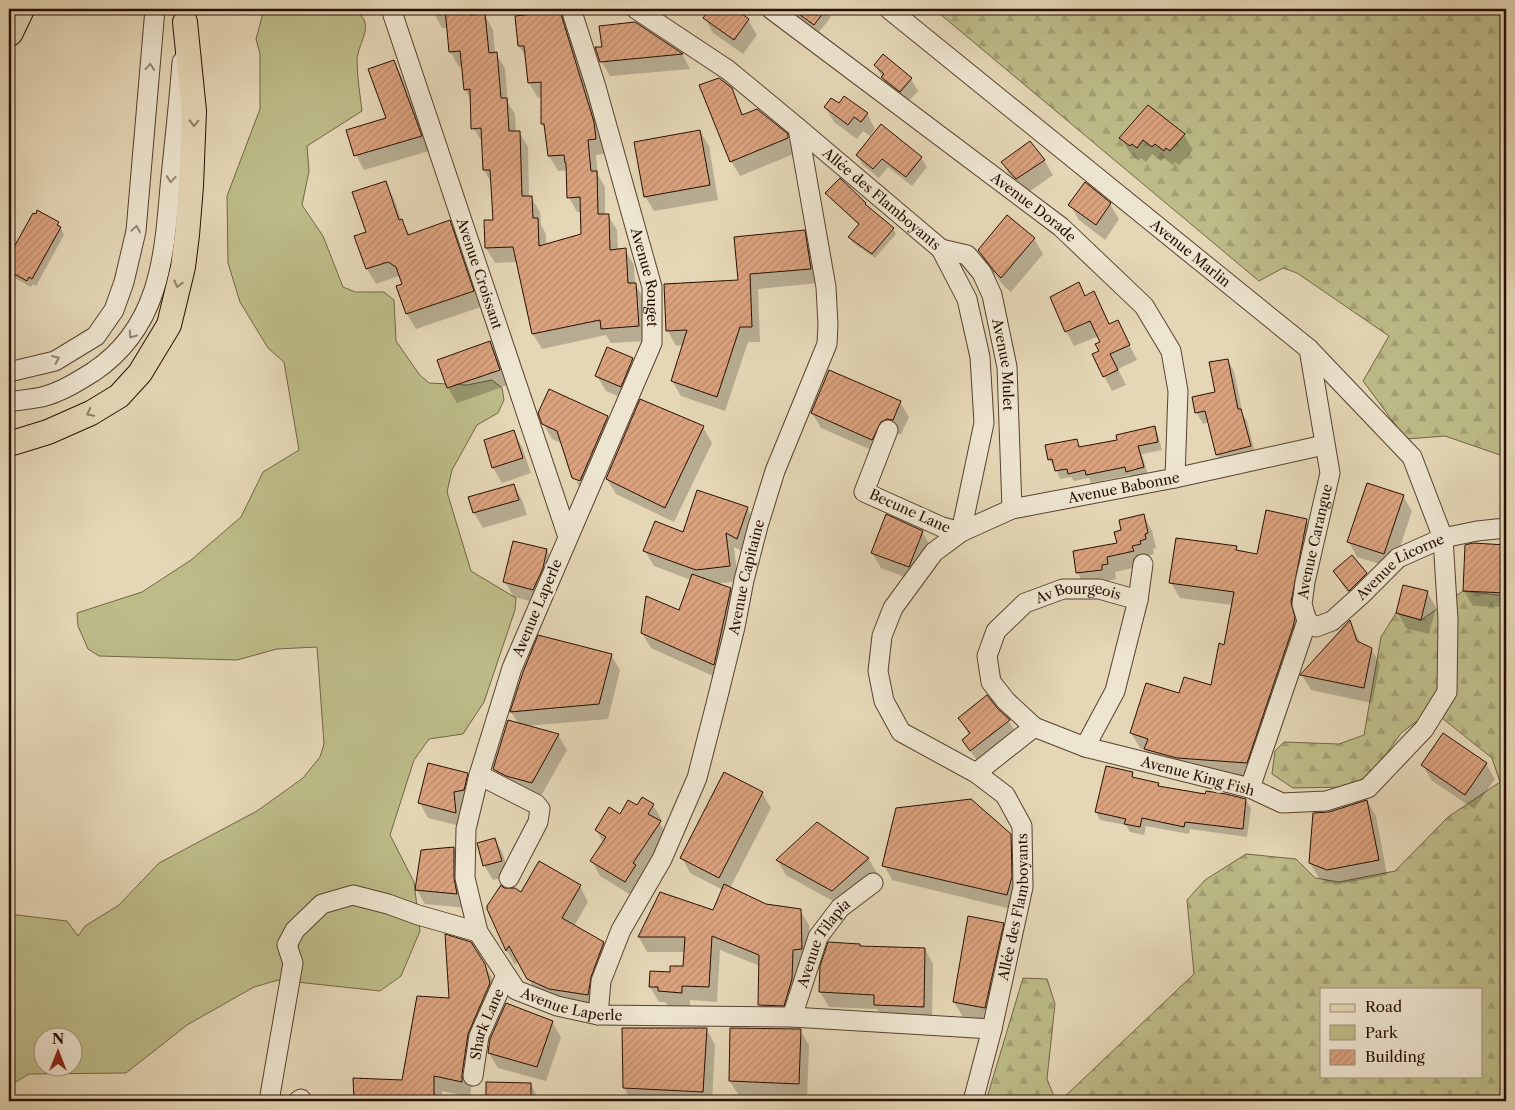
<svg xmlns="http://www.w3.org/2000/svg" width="1515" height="1110" font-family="'Libre Caslon Text',serif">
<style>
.green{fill:#bdbc88;stroke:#726645;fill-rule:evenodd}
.forest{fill:url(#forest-firs);stroke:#726645;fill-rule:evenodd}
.shadow{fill:#0003;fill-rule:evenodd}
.building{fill:url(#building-hatch);stroke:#270f02}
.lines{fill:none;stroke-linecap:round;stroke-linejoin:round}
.minor-casing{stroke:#56412f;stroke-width:21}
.major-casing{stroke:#270f02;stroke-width:26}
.highway-casing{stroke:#270f02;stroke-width:30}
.minor{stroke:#eee5d0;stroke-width:19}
.major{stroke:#e5d7b6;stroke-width:24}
.highway{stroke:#e5d7b6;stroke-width:28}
.oneway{stroke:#948573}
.oneway2{stroke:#907d65}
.labels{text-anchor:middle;stroke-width:5;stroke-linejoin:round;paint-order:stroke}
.street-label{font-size:14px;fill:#270f02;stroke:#eee5d0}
</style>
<defs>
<pattern id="forest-firs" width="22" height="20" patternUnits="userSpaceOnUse" patternTransform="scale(1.25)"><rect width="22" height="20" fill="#bdbc88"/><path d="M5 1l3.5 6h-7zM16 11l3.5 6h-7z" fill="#a2a074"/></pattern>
<pattern id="building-hatch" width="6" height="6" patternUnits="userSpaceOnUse" patternTransform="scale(1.25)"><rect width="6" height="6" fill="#dba27e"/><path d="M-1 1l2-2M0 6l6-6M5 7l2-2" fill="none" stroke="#bc8a6b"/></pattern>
</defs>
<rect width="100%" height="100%" fill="#e5d7b6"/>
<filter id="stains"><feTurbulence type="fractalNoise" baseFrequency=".004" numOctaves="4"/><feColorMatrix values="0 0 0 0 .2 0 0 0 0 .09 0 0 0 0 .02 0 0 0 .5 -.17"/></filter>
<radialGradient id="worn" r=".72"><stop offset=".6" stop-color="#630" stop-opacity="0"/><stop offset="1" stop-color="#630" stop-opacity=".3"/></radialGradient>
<path class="green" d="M264 9H351C379 21 358 41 357 60 357 76 360 94 362 111L307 146 309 171 302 205 323 236 343 287 355 292H384L394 300 396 341 419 374 429 383 467 385 492 380 502 388 504 400 498 413 477 425 452 470 447 492 471 571 516 598 515 610 484 702 463 734 429 739 414 760 390 835 414 882 420 931 401 976 380 991 278 980 254 987 187 1025 126 1073 29 1074 9 1086V914L67 921 78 936 85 926 119 905 159 863 257 811 303 778 320 757 324 744 317 647 277 649 237 660 99 656 88 649 78 626 77 613 142 592 191 560 241 517 263 472 299 450 284 362 268 348 240 302 228 263 227 196 260 109V54L256 39ZM42 1038H72V1068H42Z"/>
<g class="forest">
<path d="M934 9H1506V457L1445 436 1406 439 1363 381 1389 336 1297 273 1283 268 1259 281Z"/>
<path d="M1463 591 1506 596V1101H1060L1194 974 1187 900 1205 880 1246 854 1296 859 1315 878 1339 882 1395 871 1448 817 1500 782 1492 758 1432 710 1401 733 1372 774 1347 787 1293 788 1272 774 1275 751 1284 742 1339 744 1364 735 1381 637 1396 613 1421 620ZM1321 989H1481V1076H1321Z"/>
<path d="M1023 978 1047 979 1055 1004 1047 1079 1056 1101H986Z"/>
</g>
<g class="shadow">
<path d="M433 9H477L478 16 485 15 493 30 495 53 505 68 508 103 515 114 516 132H519L528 147 529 197H531L540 212 541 225 546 234V245L582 235V212H577L569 197 568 170 558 171 549 156 546 131 542 124V97L538 98 529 83 527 58 519 46 515 9H567L602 138 604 154 596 155 598 175 605 187V215H608L617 230 618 250H625L634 265 635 284 644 299 647 341 611 343 606 335 542 349 533 334 517 262 495 263 486 248 494 221 492 184 484 170 483 143 473 128 471 101 465 89 463 66 459 67 450 51 448 28H442L434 13Z"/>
<path d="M711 9H733L748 20 757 35 743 54 713 33 705 18Z"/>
<path d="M788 9H826L831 17 819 32Z"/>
<path d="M635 23 682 54 690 69 610 76 601 61 603 48Z"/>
<path d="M393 61 402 77 429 151 364 170 356 155 388 118Z"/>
<path d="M875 65 911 79 918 91 907 103 889 89Z"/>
<path d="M731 89 744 116 787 135 796 153 740 176 731 161Z"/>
<path d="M839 105 867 114 875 129 870 136 863 131 857 139 834 122 825 107Z"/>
<path d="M1149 107 1184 135 1193 150 1179 165 1175 162 1173 165 1164 158 1161 161 1152 154 1146 162 1141 158 1139 161 1130 153 1121 138Z"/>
<path d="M881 126 921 158 927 167 912 186 888 167 879 178 863 165 858 156Z"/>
<path d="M700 131 709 146 718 200 654 211 645 196Z"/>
<path d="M1044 160 1053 175 1026 194 1011 177 1002 162Z"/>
<path d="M385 183 394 198 401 220 410 235 449 221 458 236 481 307 416 329 407 314 398 287 404 285 401 279 398 276 376 284 367 269V232Z"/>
<path d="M827 193 867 207 893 229 896 234 875 258 852 242 850 237 859 225 829 197Z"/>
<path d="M1110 204 1119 219 1105 240 1079 220 1070 205Z"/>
<path d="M34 214 58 223 64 235 36 286 33 284 31 287 11 276 9 273V259Z"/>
<path d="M804 232 813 247 819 283 758 289 760 342H748L725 411 681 396 672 381 684 345 676 346 668 331 740 281Z"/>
<path d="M1034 239 1043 254 1011 292 1004 286 988 266 979 250Z"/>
<path d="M1078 284 1086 297 1094 293 1110 325 1118 322 1137 360 1118 369 1126 385 1112 391 1104 376 1100 352 1102 342 1099 336 1074 346 1066 331Z"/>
<path d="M490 343 499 358 508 385 457 403 448 388 438 360Z"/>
<path d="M632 359 641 374 630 401 606 391 597 376Z"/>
<path d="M1228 360 1234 371 1243 415 1247 421 1256 457 1224 466 1218 455 1209 422 1203 424 1196 412 1216 393Z"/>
<path d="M900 402 909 417 901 434H896L881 454 821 428 812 413Z"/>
<path d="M607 417 616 432 583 493 574 477 563 444 552 439 543 423ZM576 478 586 483 585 485 576 481Z"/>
<path d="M703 427 712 443 674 522 616 494 607 479Z"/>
<path d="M1154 427 1158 435 1162 450 1142 454 1148 475 1132 479 1130 475 1091 483 1089 478 1074 481 1071 477 1060 479 1055 467H1054L1049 459 1076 440 1081 448 1118 441Z"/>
<path d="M514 432 522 447 531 473 502 483 493 468 486 441Z"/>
<path d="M513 485 522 500 527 515 483 528 474 513Z"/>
<path d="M1403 496 1412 511 1393 568 1357 557 1349 542Z"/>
<path d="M747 508 756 523 746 553 734 547 738 581 716 584 730 589 739 604 722 680 651 648 642 633 680 612 691 580 654 566 645 551Z"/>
<path d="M1144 516 1152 531 1156 548 1153 549 1154 554 1148 556V559L1141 566 1115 572 1116 579 1110 580V585L1086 588 1077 572 1118 544 1122 531Z"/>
<path d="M1306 520 1315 535 1301 643 1255 777 1187 773 1154 764 1146 750 1140 748 1131 733 1179 694 1212 687 1225 646 1232 605 1180 598 1171 583 1236 547 1238 551 1258 556Z"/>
<path d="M922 532 931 547 918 582 881 568 872 553Z"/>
<path d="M1473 545 1506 546V607L1473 606 1464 591Z"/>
<path d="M547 550 555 566 542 604 514 597 505 582Z"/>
<path d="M1334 571 1366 574 1375 589 1358 605 1343 586Z"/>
<path d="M1427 592 1436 607 1429 634 1406 628 1398 613Z"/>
<path d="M1350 622 1361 644 1371 649 1380 664 1372 703 1311 690 1302 675Z"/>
<path d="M611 655 620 670 608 719 526 726 558 735 567 750 540 798 503 784 494 769 519 725 511 712 524 672Z"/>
<path d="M997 710 1009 721 1018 736 980 765 963 740 969 735 959 718Z"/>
<path d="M1486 764 1495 779 1474 809 1431 780 1423 765Z"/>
<path d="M1132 774 1135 780 1158 784 1160 788 1206 796 1226 795 1246 800 1251 808 1247 837 1190 829 1189 834 1146 826 1144 835 1130 832 1126 825 1100 820 1096 812Z"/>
<path d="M467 775 476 790 464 827 428 818 420 803Z"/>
<path d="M762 793 771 808 730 888 766 905 800 910 809 925 810 964 792 1020H768L760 1005V966L720 950 717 1002 690 1000V1008L668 1006 665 1002H659L650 987 671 974 684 968 685 952H647L639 937 661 894 714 912 723 890 690 873 682 858Z"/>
<path d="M1367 801 1376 816 1387 875 1336 885 1319 878 1310 863 1330 813Z"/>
<path d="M653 805 662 820 660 823 668 837 634 897 600 876 592 861 603 842 596 830 621 816Z"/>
<path d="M817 823 868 858 877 873 842 906 786 875 777 860Z"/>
<path d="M1010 835 1019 851 1015 910 892 880 884 865Z"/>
<path d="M495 839 503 854 509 876 493 880 484 865Z"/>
<path d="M454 848 462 863 465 908 425 904 416 889Z"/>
<path d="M580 886 588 902 574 926 603 943 612 958 597 1010 537 994 518 960 515 965 507 951 488 909 504 889 522 893Z"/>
<path d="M1003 924 1012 939 993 1023 963 1017 954 1002Z"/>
<path d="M860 945 861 947 925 949 933 964 932 1022 884 1020 877 1009 829 1007 820 992 822 967Z"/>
<path d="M484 964 493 980 498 999 476 1050 470 1097 442 1091V1101H355L354 1079 404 1082 450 999Z"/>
<path d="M552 1022 561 1037 546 1081 498 1068 489 1053Z"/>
<path d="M707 1030 715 1045 712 1101H632L624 1088Z"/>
<path d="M800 1030 809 1045 807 1099 739 1096 730 1081Z"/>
<path d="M487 1083 531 1084 536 1094V1101H487Z"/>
</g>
<g class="building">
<path d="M445 9H470V15L485 14 489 53 497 52 501 98H507L509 131H520L522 196H532L533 218H538L539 246 581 234 580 197 567 198 566 163H565L564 155 548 156 544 124H541V82L528 83 524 46H518L515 16 560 11 594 122 596 139 588 140 591 171H597L598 214H609L610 250 626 248 628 283H636L639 326 601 329 600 320 532 334 513 247 485 248 484 220H493L490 170H483L481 128 471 129 470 89 464 90 460 51 449 52Z"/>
<path d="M710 9H735L749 19 734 40 703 18Z"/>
<path d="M792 9H826L814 25Z"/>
<path d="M635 22 683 54 600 62 595 47H602L599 26Z"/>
<path d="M883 54 912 78 900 92 881 77 884 74 874 65Z"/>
<path d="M394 60 422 136 354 156 346 130 386 118 368 69Z"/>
<path d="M719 78 732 88 742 115 757 109 788 134V138L730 162 699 85Z"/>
<path d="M844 96 868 113 861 122 854 117 848 125 824 107 831 98 839 103Z"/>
<path d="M1148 105 1185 134 1170 151 1166 148 1164 151 1155 144 1152 147 1143 140 1137 148 1132 144 1130 146 1119 138Z"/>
<path d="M881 124 922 157 906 177 882 159 873 169 856 155Z"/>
<path d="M700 130 710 185 644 197 634 142Z"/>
<path d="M1030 141 1045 160 1016 179 1001 162Z"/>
<path d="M840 178 866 203 865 204 894 228 872 254 848 237 859 224 825 193Z"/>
<path d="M386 181 399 220 402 219 408 235 450 220 474 291 406 314 396 286 402 284 396 267 388 262 366 269 354 236 366 232 352 192Z"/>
<path d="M1085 182 1111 203 1096 225 1068 205Z"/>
<path d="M37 210 59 222 57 225 61 227 32 279 29 277 27 281 9 271V256L33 213 36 214Z"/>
<path d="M1007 215 1035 238 1001 278 994 271 978 250Z"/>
<path d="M805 230 811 269 750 274 752 327H740L717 397 671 381 687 330 666 331 664 284 738 280 734 237Z"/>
<path d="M1079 282 1085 296 1094 291 1109 324 1118 320 1130 345 1110 354 1118 370 1103 377 1092 354 1099 351 1095 344 1100 342 1090 321 1065 332 1050 297Z"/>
<path d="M490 341 500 370 447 388 437 360Z"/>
<path d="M607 347 633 358 621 387 595 376Z"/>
<path d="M1228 359 1238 409H1241L1251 446 1216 455 1205 411 1195 413 1192 397 1215 392 1209 362Z"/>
<path d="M829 370 901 401 893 420 887 419 881 422 872 440 811 413Z"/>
<path d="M549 389 608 416 580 481 572 478 557 431 542 424 538 413Z"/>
<path d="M640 399 704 426 665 508 606 479Z"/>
<path d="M1155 426 1158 442 1138 446 1144 467 1126 472 1125 467 1086 475 1085 470 1068 474 1067 469 1055 471 1052 459 1048 460 1045 445 1077 439 1079 447 1117 440 1116 435Z"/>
<path d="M514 430 523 458 492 468 484 440Z"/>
<path d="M1367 483 1404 495 1384 554 1347 542Z"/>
<path d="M514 484 519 500 473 513 468 497Z"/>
<path d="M697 490 748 507 737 539 726 533 730 566 696 570 643 551 655 521 683 532Z"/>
<path d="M1266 510 1307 519 1291 602 1295 618 1293 627 1247 763 1177 758 1144 749 1148 739 1130 733 1146 683 1179 693 1184 677 1211 685 1219 643 1224 645 1234 592 1169 583 1176 538 1237 546 1236 550 1257 554Z"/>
<path d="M886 514 923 531 909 567 871 553Z"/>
<path d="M1144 514 1148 533 1145 534 1146 539 1140 541 1141 544 1132 546 1134 551 1107 557 1108 564 1102 565V570L1076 573 1073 551 1117 543 1114 532 1121 530 1119 520Z"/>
<path d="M513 541 547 549 543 568 533 590 503 582Z"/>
<path d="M1473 543 1506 545 1505 593 1463 591 1465 545Z"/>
<path d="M1352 555 1367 573 1349 591 1333 571Z"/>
<path d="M692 574 731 588 714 665 641 633 646 596 679 610Z"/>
<path d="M1403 585 1428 591 1421 620 1396 613Z"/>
<path d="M1350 620 1357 641 1372 648 1364 688 1300 675Z"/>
<path d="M538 635 612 654 599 704 510 712 523 672Z"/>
<path d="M987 695 998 709 1010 720 970 751 962 740 970 733 958 718Z"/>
<path d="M508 720 559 734 532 783 506 776 493 769Z"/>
<path d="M1443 733 1487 763 1465 795 1421 765Z"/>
<path d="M428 763 468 773 464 790 454 792 456 813 418 803Z"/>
<path d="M1106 766 1133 772 1132 777 1159 783 1158 786 1205 794 1206 791 1226 794 1246 799 1243 829 1185 822 1184 827 1142 818 1140 827 1124 824 1126 819 1095 812Z"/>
<path d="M724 772 763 792 719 878 680 858Z"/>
<path d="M642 797 654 804 648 814 661 821 633 863 636 865 625 882 590 861 606 837 595 830 609 807 620 814 628 800 637 805Z"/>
<path d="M971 799 1011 834 1012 877 1007 895 882 866 896 808Z"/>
<path d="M1367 800 1379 860 1327 870 1309 863 1313 813 1329 812Z"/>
<path d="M817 822 869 858 832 891 776 860Z"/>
<path d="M495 838 502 861 483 866 477 843Z"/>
<path d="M454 847V878L457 894 415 890 421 850Z"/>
<path d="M539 861 581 885 562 918 604 942 591 977 588 995 549 989 527 979 509 946 506 951 487 909V906L501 885 504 888H515L521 892Z"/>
<path d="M724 884 766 904 801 909 802 949 793 950 792 979 784 1006 758 1005 759 955 712 936 709 987 682 986V993L658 991V987H649L650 971 670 972V966H683L685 937H638L660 892 713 910Z"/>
<path d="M968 916 1004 923 985 1008 953 1002Z"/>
<path d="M445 934 471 942 485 964 490 983 468 1034 462 1074V1082L434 1076V1101H354L353 1078 402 1080 417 996 449 998Z"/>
<path d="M828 942 860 944V946L925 948 924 1007 874 1005V995L819 992 820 966Z"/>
<path d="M506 1003 553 1021 537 1067 488 1053 490 1039Z"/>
<path d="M622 1028H707L703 1092 623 1088Z"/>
<path d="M730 1028 801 1029 799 1084 729 1081Z"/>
<path d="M486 1082 531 1083V1101H486Z"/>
</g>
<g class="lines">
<g class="minor-casing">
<g id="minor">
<path id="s1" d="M391 9 568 537"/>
<path id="s2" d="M571 9 596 87 652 287V343L512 668 479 775 466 829 465 878 478 932 516 990 557 1006 598 1015 792 1017 992 1029"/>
<path id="s3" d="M636 9 728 70 798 128 941 249 967 299 980 357 984 423 961 532 942 527 864 492 888 430"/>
<path id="s4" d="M771 9 1061 227 1144 306 1171 351 1178 391 1175 478"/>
<path id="s5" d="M889 9 1309 349 1412 457 1443 538 1448 620 1447 692 1424 729 1368 788 1326 801 1282 803 1250 788 1085 747 1034 727 976 773"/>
<path id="s6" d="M941 249 967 255 982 273 992 295 1007 367 1012 509"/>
<path d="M9 372 55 361 96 336 114 310 124 282 136 231 155 9"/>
<path d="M9 402C20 400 32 399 42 397 61 392 77 382 93 372 159 328 164 259 170 187 174 146 179 104 182 62"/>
<path id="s7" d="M1307 621 1316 627 1332 621 1361 595 1398 558 1443 538 1477 531 1506 528"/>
<path id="s8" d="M1034 727 1006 701 991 682 987 656 996 631 1025 603 1063 589H1099L1138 600"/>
<path d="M1085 747 1115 691 1138 600 1143 564"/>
<path d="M479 775 536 804 540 809 538 822 509 878"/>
<path id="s9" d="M1250 788 1307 621 1302 604 1305 582 1330 473 1309 349"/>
<path id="s10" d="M598 1015 601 981 621 930 662 859 697 778 717 700 735 627 744 580 758 526 775 471 827 344 828 325 826 287 798 128"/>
<path id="s11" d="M792 1017 818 937 840 908 873 883"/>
<path id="s12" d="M473 1076 479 1036 506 975"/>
<path d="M269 1101 293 963 287 945 295 930 322 904 353 895 388 904 418 915 478 932"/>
<path d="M298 1101 301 1099"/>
<path id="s13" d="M973 1101 992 1029 1023 887 1022 826 1005 795 976 773 901 732 884 701 878 671 882 636 893 608 934 552 961 532 1012 509 1175 478 1324 445"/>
</g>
</g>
<g class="major-casing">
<path id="major" d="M9 444 48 432 91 413 119 396 140 373 169 325 183 267 187 235 191 186 194 111 185 22"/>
</g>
<g class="highway-casing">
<path id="highway" d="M9 32 20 9"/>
</g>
<use href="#minor" class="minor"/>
<use href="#major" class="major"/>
<use href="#highway" class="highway"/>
</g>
<defs><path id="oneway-chevron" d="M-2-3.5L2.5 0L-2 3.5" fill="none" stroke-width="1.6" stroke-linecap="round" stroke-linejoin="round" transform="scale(1.25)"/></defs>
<g class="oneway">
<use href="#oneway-chevron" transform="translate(150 67) rotate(-85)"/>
<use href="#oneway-chevron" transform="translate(171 179) rotate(95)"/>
<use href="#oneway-chevron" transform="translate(136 229) rotate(-82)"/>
<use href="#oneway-chevron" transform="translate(132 335) rotate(125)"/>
<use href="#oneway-chevron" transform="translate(56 359) rotate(-24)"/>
</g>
<g class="oneway2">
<use href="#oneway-chevron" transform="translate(194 123) rotate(92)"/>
<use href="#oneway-chevron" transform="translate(178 284) rotate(105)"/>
<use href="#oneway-chevron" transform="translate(90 413) rotate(153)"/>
</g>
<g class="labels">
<g class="street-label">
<text dy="5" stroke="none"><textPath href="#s3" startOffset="311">Allée des Flamboyants</textPath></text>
<text dy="5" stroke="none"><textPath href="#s4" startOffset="329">Avenue Dorade</textPath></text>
<text dy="5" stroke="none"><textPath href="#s5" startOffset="388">Avenue Marlin</textPath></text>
<text dy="5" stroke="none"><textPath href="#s1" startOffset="279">Avenue Croissant</textPath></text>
<text dy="5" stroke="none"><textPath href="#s2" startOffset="279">Avenue Rouget</textPath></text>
<text dy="5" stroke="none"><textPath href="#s6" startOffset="145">Avenue Mulet</textPath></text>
<text dy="5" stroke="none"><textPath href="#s13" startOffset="842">Avenue Babonne</textPath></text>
<text transform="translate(910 511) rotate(24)" y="5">Becune Lane</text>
<text dy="5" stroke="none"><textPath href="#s9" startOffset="258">Avenue Carangue</textPath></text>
<text dy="5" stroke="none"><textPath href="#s7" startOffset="116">Avenue Licorne</textPath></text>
<text dy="5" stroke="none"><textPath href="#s10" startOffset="466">Avenue Capitaine</textPath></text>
<text dy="5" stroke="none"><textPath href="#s8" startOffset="211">Av Bourgeois</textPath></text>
<text transform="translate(537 608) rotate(-67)" y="5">Avenue Laperle</text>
<text transform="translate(1198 776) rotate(15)" y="5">Avenue King Fish</text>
<text dy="5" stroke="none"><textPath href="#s13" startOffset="199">Allée des Flamboyants</textPath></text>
<text dy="5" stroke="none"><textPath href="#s11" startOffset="81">Avenue Tilapia</textPath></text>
<text dy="5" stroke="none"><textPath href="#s2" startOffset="1099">Avenue Laperle</textPath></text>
<text dy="5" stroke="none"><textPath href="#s12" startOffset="54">Shark Lane</textPath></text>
</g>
</g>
<rect width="1515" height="1110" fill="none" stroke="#e5d7b6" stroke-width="30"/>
<rect x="10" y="10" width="1495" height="1090" fill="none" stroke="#270f02" stroke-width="2.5"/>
<rect x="15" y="15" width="1485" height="1080" fill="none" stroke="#270f02"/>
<rect x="1320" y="988" width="162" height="90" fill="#eee5d0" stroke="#9e8f7e"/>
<rect x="1330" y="1004" width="25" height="8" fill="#e5d7b6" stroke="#9e8f7e"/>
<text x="1365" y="1012" font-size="15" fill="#270f02">Road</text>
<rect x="1330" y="1025" width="25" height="15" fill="#bdbc88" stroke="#9e8f7e"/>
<text x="1365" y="1038" font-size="15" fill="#270f02">Park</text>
<rect x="1330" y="1050" width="25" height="15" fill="url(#building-hatch)" stroke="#9e8f7e"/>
<text x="1365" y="1062" font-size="15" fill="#270f02">Building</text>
<g transform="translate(58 1052)"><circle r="24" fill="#eee5d0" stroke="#9e8f7e"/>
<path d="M0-4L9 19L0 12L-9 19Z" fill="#8f2418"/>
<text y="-8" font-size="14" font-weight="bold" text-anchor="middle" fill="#270f02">N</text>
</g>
<rect width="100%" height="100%" filter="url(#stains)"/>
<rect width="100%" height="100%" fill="url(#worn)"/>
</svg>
